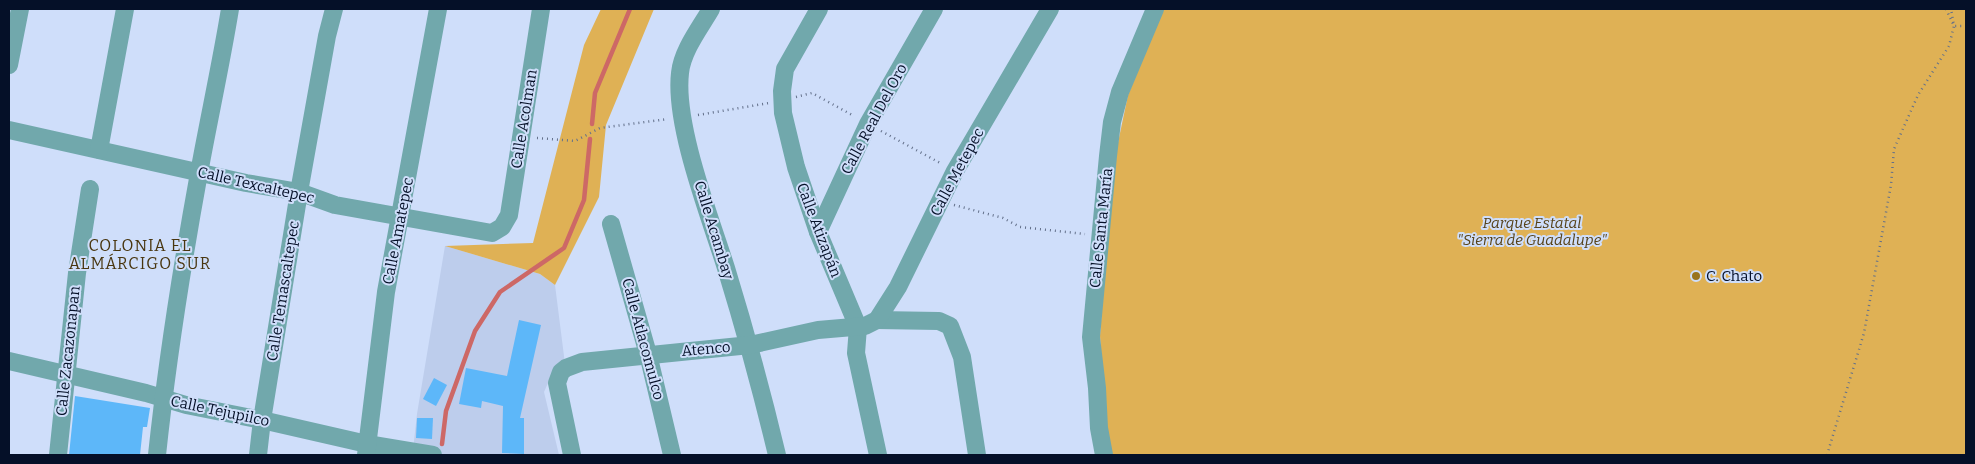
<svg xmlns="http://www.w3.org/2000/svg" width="1975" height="464" font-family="Bitter,serif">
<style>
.built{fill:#bdcdec}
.green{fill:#dfb155}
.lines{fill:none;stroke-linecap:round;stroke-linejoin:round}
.stream{stroke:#cd6866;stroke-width:4.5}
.building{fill:#5db7f9}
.path{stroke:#63708a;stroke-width:2.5;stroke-dasharray:1 4;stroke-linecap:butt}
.minor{stroke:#71a8ac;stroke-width:18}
.poi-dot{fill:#99731e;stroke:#cfdefa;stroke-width:2}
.labels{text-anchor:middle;stroke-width:4;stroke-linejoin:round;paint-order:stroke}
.street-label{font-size:15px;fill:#051028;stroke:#cfdefa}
.park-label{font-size:15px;font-style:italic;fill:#564219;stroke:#cfdefa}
.poi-label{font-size:15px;fill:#051028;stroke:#cfdefa;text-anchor:start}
.neighbourhood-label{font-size:16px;letter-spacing:1px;fill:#48350e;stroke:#cfdefa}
</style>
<rect width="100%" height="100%" fill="#cfdefa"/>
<path class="built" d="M445 246 540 274 555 285 565 364 556 365 544 392 559 455H428L413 450 417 414Z"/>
<g class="green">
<path d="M601 9H654L606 125 599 197 555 285 540 274 445 246 533 243 584 45Z"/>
<path d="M1163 9H1966V455H1108L1100 336 1111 176 1128 95Z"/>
</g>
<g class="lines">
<g class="stream">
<path d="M592 124 595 93 630 9"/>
<path d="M442 444 446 411 475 331 500 292 564 248 584 200 590 139"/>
</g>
</g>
<g class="building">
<path d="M519 320 541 325 520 418H524V454L502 453 503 406 482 401 481 408 459 404 466 368 507 376Z"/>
<path d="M434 378 447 385 436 406 423 399Z"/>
<path d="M75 396 150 408 147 427H143L140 455H69Z"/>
<path d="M417 418H433L432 439 416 438Z"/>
</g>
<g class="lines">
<g class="path">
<path d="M1946 9 1954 26H1966"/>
<path d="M796 97 812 93 854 116"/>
<path d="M698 115 769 103"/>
<path d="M881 131 942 164"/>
<path d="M537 138 575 141 600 128 668 119"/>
<path d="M954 205 1003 218 1020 227 1085 234"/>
<path d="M1827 455 1864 333 1891 185 1894 149 1918 95 1949 46 1954 26 1951 9"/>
</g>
<g class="minor">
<path d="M711 9C700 28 682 51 680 73 674 125 710 217 726 268 745 330 762 392 777 455"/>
<path d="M819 9 785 69 782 91 783 113 796 167 818 232 858 327 856 353 878 455"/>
<path d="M9 65 20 9"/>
<path d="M9 130 246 183 299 192 335 205 492 233 502 227 509 215 541 9"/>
<path d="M99 150 125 9"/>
<path d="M611 224 648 354 672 455"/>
<path d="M818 232 868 124 934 9"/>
<path d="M877 320 939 321 950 326 962 357 977 455"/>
<path d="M9 361 146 393 186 405 262 420 367 444 433 455"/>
<path d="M58 455 77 273 90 189"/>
<path d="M157 455C167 361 182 266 199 173 209 118 221 64 230 9"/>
<path d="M258 455 262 420 299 192 327 36 334 9"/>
<path d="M366 455 386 292 438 9"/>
<path d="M572 455 557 383 561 372 566 368 582 362 750 345 818 330 865 326 877 320 898 287 955 171 1050 9"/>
<path d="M1104 455 1099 428 1097 388 1091 337 1108 156 1112 122 1120 92 1155 9"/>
</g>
</g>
<circle class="poi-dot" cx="1696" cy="276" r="5"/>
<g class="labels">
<g class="street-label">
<text transform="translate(524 119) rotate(-81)" y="5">Calle Acolman</text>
<text transform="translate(874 119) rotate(-62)" y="5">Calle Real Del Oro</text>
<text transform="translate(957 172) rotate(-62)" y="5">Calle Metepec</text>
<text transform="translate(256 185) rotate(13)" y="5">Calle Texcaltepec</text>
<text transform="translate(1101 228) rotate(-84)" y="5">Calle Santa María</text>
<text transform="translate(714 230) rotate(73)" y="5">Calle Acambay</text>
<text transform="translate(819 230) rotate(69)" y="5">Calle Atizapán</text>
<text transform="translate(398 231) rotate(-79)" y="5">Calle Amatepec</text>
<text transform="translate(283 291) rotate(-81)" y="5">Calle Temascaltepec</text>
<text transform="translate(643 339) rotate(75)" y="5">Calle Atlacomulco</text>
<text transform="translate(706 349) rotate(-5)" y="5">Atenco</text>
<text transform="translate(68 351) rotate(-84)" y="5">Calle Zacazonapan</text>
<text transform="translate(220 411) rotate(12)" y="5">Calle Tejupilco</text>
</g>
<g class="park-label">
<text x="1532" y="228">Parque Estatal<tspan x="1532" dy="17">"Sierra de Guadalupe"</tspan></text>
</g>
<g class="poi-label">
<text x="1706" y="281">C. Chato</text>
</g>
<g class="neighbourhood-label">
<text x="140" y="251">COLONIA EL<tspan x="140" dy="18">ALMÁRCIGO SUR</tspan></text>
</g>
</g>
<rect width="1975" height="464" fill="none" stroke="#051028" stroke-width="20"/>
</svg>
